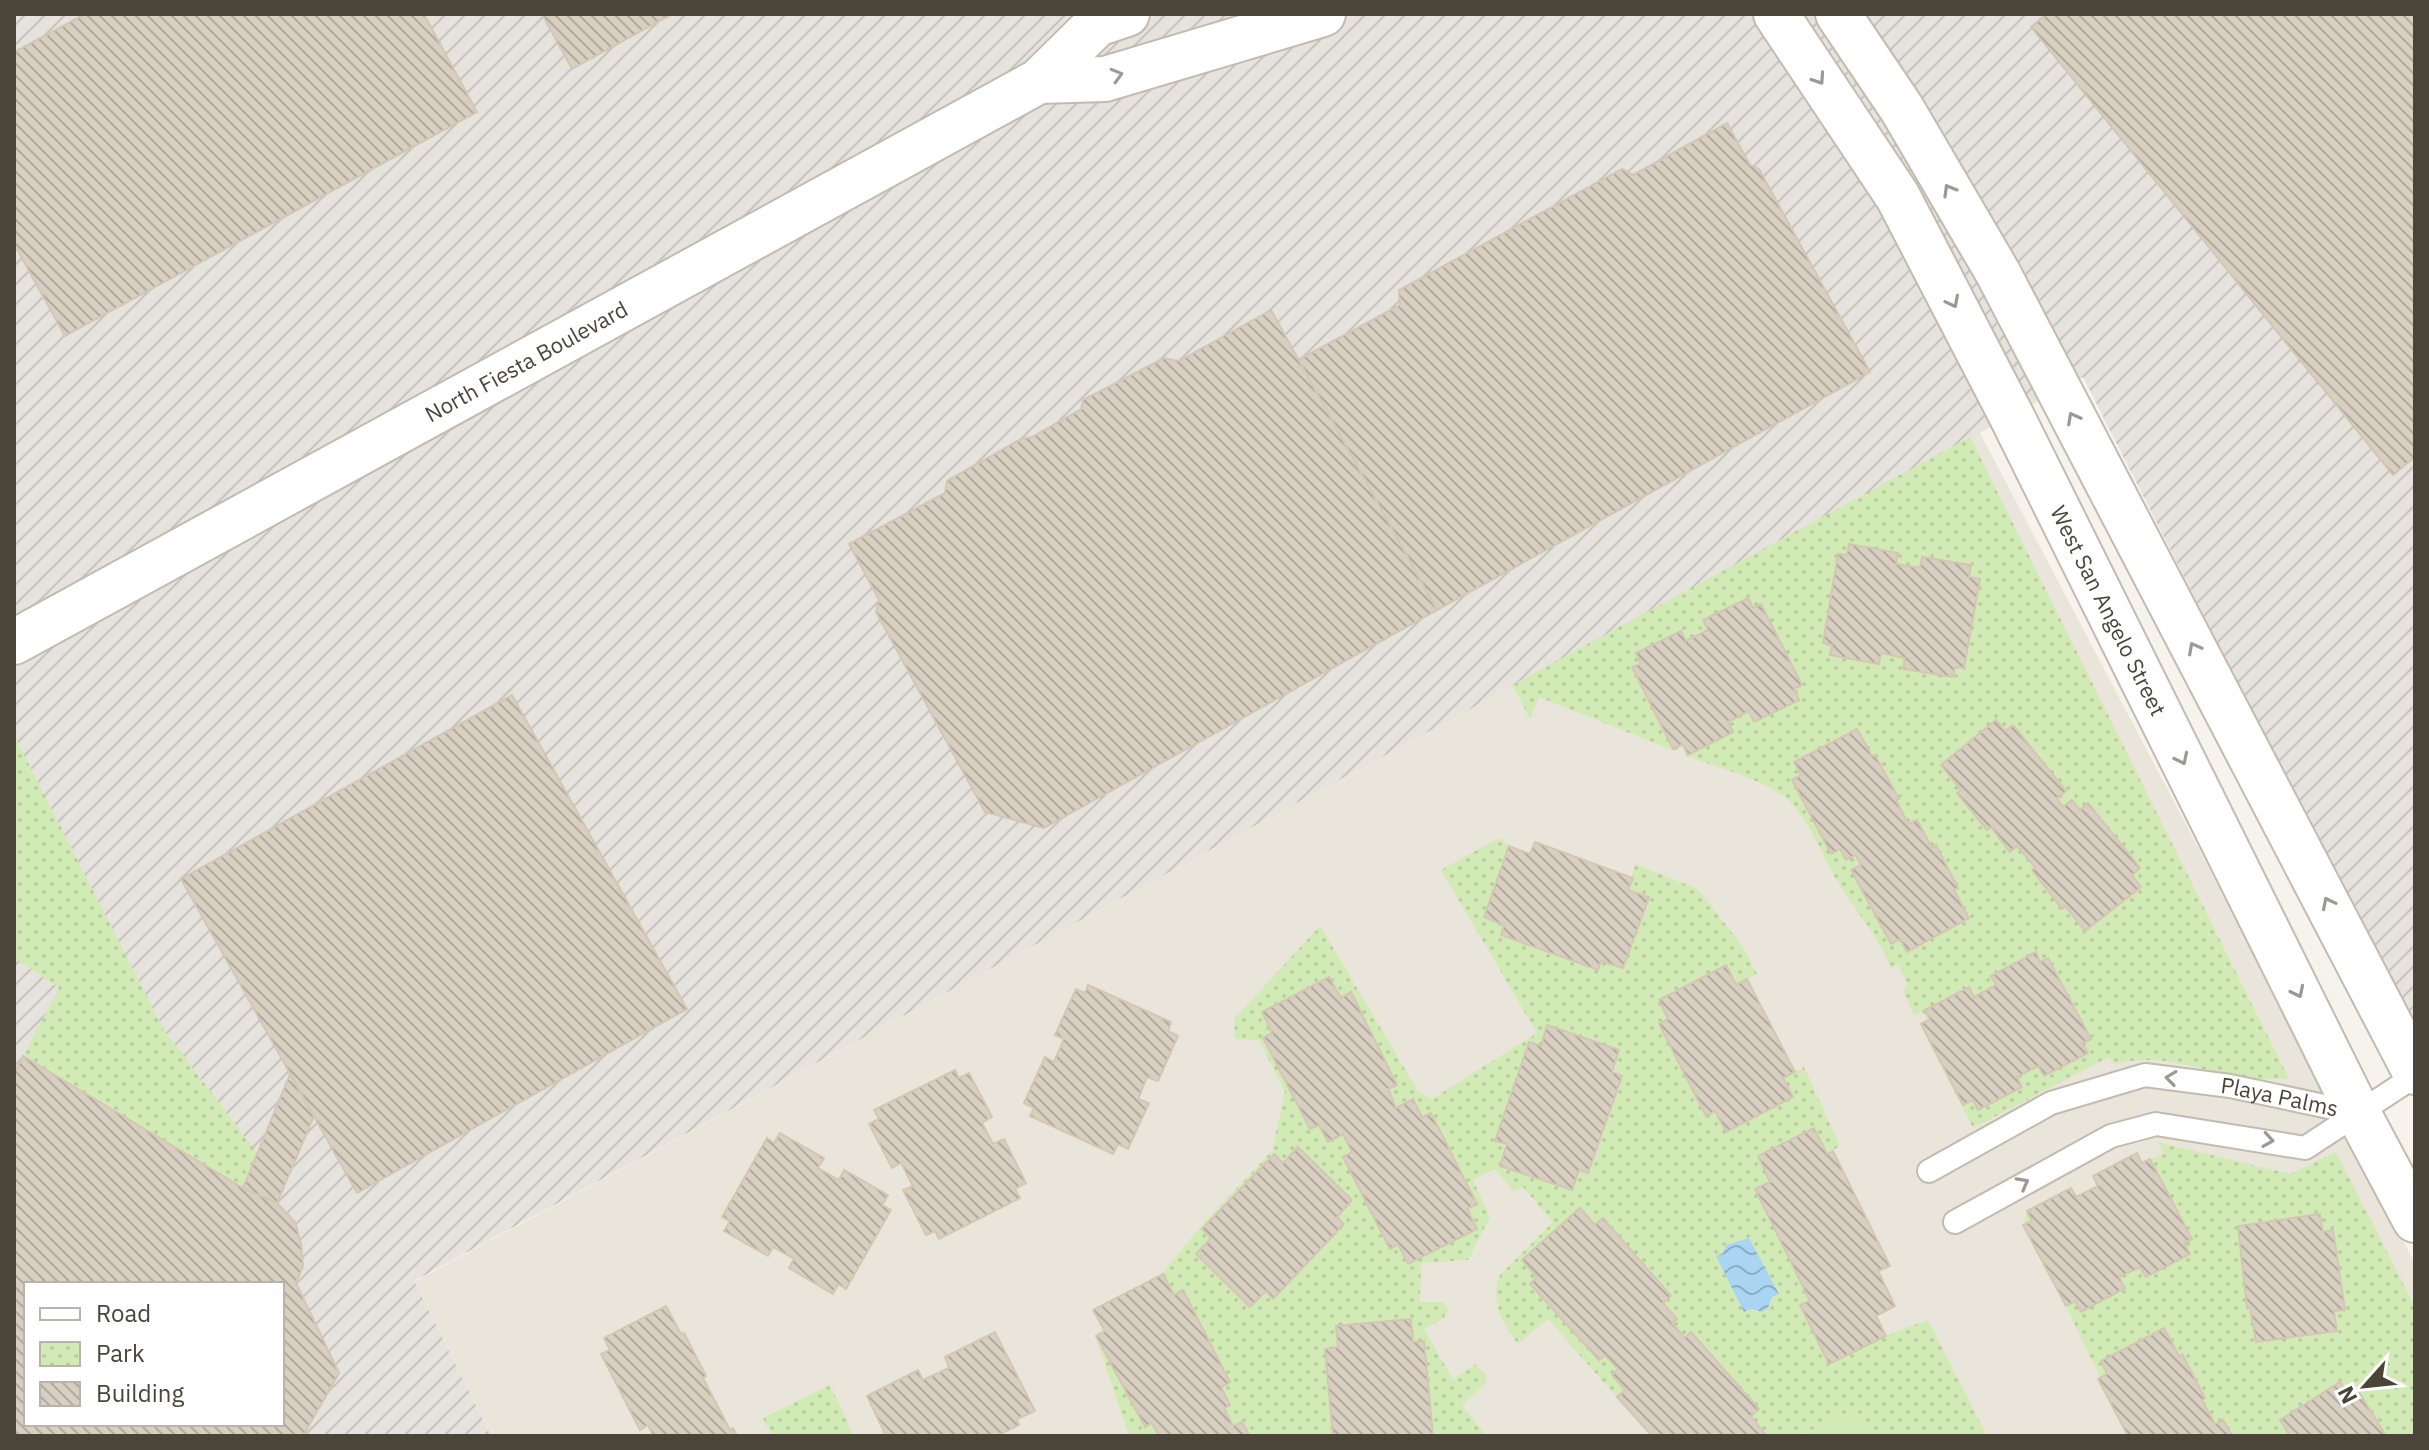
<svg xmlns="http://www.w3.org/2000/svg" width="2429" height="1450" font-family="'IBM Plex Sans',sans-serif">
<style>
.residential{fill:#eae5da}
.industrial{fill:url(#industrial-furrows);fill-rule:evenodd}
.green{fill:#d2eab5}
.park{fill:url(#park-dots);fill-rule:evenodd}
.water{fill:url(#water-waves)}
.building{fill:url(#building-back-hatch);stroke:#d3c7b4;stroke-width:2;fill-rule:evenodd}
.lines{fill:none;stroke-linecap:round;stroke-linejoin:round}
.service-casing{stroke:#c2bbae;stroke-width:26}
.tertiary-casing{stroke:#c2bbae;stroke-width:48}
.service{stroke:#fff;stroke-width:22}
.tertiary{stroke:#fff;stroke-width:44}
.oneway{stroke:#9c9892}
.labels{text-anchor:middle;stroke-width:7;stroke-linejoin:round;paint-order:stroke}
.street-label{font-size:22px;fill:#4b4439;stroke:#fff}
</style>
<defs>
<pattern id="industrial-furrows" width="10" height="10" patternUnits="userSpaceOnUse" patternTransform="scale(2)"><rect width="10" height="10" fill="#e6e2dd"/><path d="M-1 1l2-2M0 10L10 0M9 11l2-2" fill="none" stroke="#c7c3be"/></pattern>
<pattern id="park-dots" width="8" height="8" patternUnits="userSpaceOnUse" patternTransform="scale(2)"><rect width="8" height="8" fill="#d2eab5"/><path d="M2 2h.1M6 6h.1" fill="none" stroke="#b6ca9c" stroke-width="1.8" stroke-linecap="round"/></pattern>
<pattern id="water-waves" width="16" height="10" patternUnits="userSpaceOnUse" patternTransform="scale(2)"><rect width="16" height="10" fill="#a9d4f2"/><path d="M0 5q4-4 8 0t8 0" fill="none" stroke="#8caec5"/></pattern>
<pattern id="building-back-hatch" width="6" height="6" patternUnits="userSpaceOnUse" patternTransform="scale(2)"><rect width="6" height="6" fill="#d8cfc1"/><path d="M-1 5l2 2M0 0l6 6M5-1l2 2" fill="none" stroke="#b1aa9e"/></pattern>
</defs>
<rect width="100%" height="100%" fill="#f6f3ec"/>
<path class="residential" d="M1979 431 2354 1144 2415 1264V1436H491L414 1282Z"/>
<path class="industrial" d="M14 14H2415V1033L2083 377 414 1281 491 1436H14ZM26 1284H282V1424H26Z"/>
<path class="green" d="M1856 1408 1870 1436H1800Z"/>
<g class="park">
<path d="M1970 437 2289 1079C2274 1078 2259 1080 2244 1078 2195 1071 2167 1052 2113 1064L2109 1057 1973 1128 1919 1023 1927 1020 1923 1012 1914 1015 1904 992 1907 983 1898 965 1891 968C1879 935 1853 909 1836 879 1820 851 1809 817 1783 796 1758 778 1715 766 1686 756L1682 747 1675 751 1539 697 1530 718 1512 685ZM1849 544 1898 552 1896 564 1920 568 1922 557 1971 565 1969 577 1979 579 1964 668 1955 667 1953 677 1904 669 1905 658 1881 653 1879 664 1830 656 1832 645 1823 643 1838 554 1847 555ZM1748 598 1753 608 1761 604 1801 685 1794 689 1798 700 1754 721 1749 711 1728 722 1733 733 1688 755 1683 744 1673 749 1633 667 1641 664 1637 653 1681 631 1686 641 1708 630ZM1995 721 2005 731 2013 725 2065 791 2057 798 2063 807 2072 800 2080 810 2088 803 2140 868 2132 875 2140 887 2062 908 2032 870 2035 867 2017 846 2009 852 1991 827 1987 830 1957 793 1961 790 1941 764ZM1857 729 1872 756 1876 755 1899 798 1896 800 1908 824 1917 820 1932 848 1936 846 1958 887 1954 890 1969 919 1907 951 1900 939 1891 943 1852 870 1861 865 1856 855 1846 860 1840 849 1831 853 1792 781 1801 775 1795 762ZM2035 952 2040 962 2049 958 2091 1038 2082 1043 2088 1053 2038 1066 2017 1077 2022 1088 1978 1110 1925 1010 1969 987 1974 997 1996 985 1991 975Z"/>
<path d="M14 735 164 1030 257 1153 243 1188 23 1056 59 988 14 958Z"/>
<path d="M1499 838 1509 846 1484 917 1504 925 1501 935 1597 970 1601 961 1623 968 1648 897 1628 890 1635 864 1698 889 1743 947 1757 974 1736 985 1725 965 1659 999 1668 1019 1659 1024 1706 1116 1715 1111 1793 1097 1783 1078 1804 1067 1840 1146 1827 1154 1814 1128 1758 1156 1770 1182 1755 1190 1810 1301 1800 1305 1829 1363 1885 1336 1928 1320 1987 1436H1870L1856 1408 1799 1436H1763L1765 1433 1751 1416 1758 1408 1692 1332 1685 1338 1672 1323 1677 1319 1663 1303 1671 1296 1603 1218 1595 1225 1580 1208 1522 1260 1537 1277 1530 1284 1599 1360 1605 1355 1618 1369 1625 1390 1618 1397 1651 1436 1548 1319 1518 1344C1503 1323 1489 1302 1500 1275L1553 1222 1523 1187 1513 1191 1495 1169 1473 1180 1490 1217 1468 1260 1421 1263 1420 1302H1444L1448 1310 1443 1319 1424 1329 1453 1380 1475 1364 1486 1376V1383L1462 1406 1487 1436H1433L1413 1342 1411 1319 1336 1326 1338 1347 1325 1349 1333 1436H1250L1242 1422 1233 1426 1224 1408 1230 1405 1221 1387 1230 1381 1182 1290 1174 1295 1094 1311 1105 1331 1096 1336 1145 1426 1152 1423 1159 1436H1129L1095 1335 1103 1331 1093 1310 1162 1274 1200 1227 1272 1151 1285 1092 1259 1040 1235 1039 1234 1019 1320 926 1418 1091 1432 1099 1537 1033 1441 870ZM1329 977 1341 998 1351 992 1397 1084 1388 1089 1396 1108 1413 1099 1422 1117 1431 1113 1476 1203 1467 1209 1477 1229 1409 1264 1398 1244 1389 1248 1343 1157 1352 1152 1343 1134 1328 1142 1319 1125 1310 1129 1263 1038 1272 1033 1262 1012ZM1548 1026 1622 1076 1589 1173 1579 1170 1572 1190 1501 1166 1507 1144 1496 1140 1528 1042 1541 1046ZM1298 1148 1352 1199 1337 1217 1344 1224 1273 1298 1266 1291 1251 1307 1196 1254 1211 1238 1203 1229 1273 1154 1283 1163ZM1749 1239 1778 1294 1772 1297 1770 1305 1758 1312 1751 1309 1745 1312 1717 1256 1723 1253 1726 1245Z"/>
<path d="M2157 1142 2290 1174 2336 1152 2415 1307V1436H2128L2066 1306 2023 1225 2027 1211 2071 1188 2077 1197 2097 1186 2093 1176 2137 1153 2142 1162 2164 1154Z"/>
<path d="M830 1385 854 1436H772L763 1418Z"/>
</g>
<path class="water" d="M1749 1238 1779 1294 1772 1297 1768 1308 1762 1312 1751 1309 1744 1312 1716 1256 1723 1253 1726 1245Z"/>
<g class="building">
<path d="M85 14H424L477 112 65 336 14 244V52Z"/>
<path d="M542 14H672L572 69Z"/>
<path d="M2046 14H2415V457L2393 475 2031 27Z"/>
<path d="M1727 123 1750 165 1759 169 1870 372 1437 610 1298 360 1400 305 1399 290 1622 169 1633 175Z"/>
<path d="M1271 310 1437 610 1044 828 985 812 876 612 879 600 849 544 945 493 947 481 1021 439 1032 437 1081 409 1083 400 1164 358 1179 361Z"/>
<path d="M1849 544 1898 553 1896 564 1920 568 1922 557 1971 565 1969 577 1980 579 1964 668 1955 667 1953 677 1903 669 1905 658 1881 653 1879 664 1830 655 1832 645 1823 643 1838 554 1847 555Z"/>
<path d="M1748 598 1753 608 1761 604 1802 685 1794 689 1799 700 1754 722 1749 711 1728 722 1733 732 1688 755 1683 744 1673 749 1632 667 1641 664 1636 653 1681 631 1686 641 1708 630 1703 620Z"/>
<path d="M512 695 687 1009 357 1193 181 879Z"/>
<path d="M1996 720 2005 731 2013 725 2066 791 2057 798 2063 807 2072 800 2080 810 2088 803 2140 868 2132 875 2141 887 2085 931 2065 906 2062 909 2032 870 2035 867 2017 846 2010 852 1991 827 1987 830 1957 793 1961 790 1941 765Z"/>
<path d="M1857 729 1872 756 1875 755 1899 799 1896 800 1908 824 1917 820 1932 848 1936 845 1958 888 1954 890 1969 918 1907 952 1900 939 1891 944 1851 870 1861 865 1856 855 1846 860 1840 849 1831 854 1792 780 1801 775 1794 762Z"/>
<path d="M1535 842 1633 878 1628 890 1649 897 1623 968 1601 961 1598 970 1501 935 1504 925 1484 917 1509 846 1530 854Z"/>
<path d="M2036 952 2040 962 2048 958 2091 1039 2082 1043 2088 1053 2044 1076 2038 1066 2017 1077 2022 1087 1978 1110 1973 1100 1963 1105 1921 1024 1930 1019 1925 1010 1969 987 1974 997 1996 985 1991 976Z"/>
<path d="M1726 965 1736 985 1747 979 1795 1072 1783 1078 1793 1097 1726 1132 1715 1111 1706 1116 1659 1024 1668 1019 1659 1000Z"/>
<path d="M1329 977 1341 998 1351 992 1397 1085 1388 1089 1396 1108 1413 1099 1422 1117 1431 1113 1477 1204 1467 1209 1477 1229 1408 1264 1398 1244 1390 1249 1343 1157 1352 1152 1343 1134 1328 1142 1319 1125 1310 1129 1263 1038 1272 1033 1262 1012Z"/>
<path d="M1088 985 1171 1022 1168 1031 1178 1036 1158 1081 1147 1077 1138 1099 1149 1103 1128 1149 1118 1144 1113 1154 1030 1116 1034 1108 1024 1103 1045 1057 1054 1062 1064 1039 1055 1035 1076 989 1085 993Z"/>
<path d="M1547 1025 1619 1050 1612 1072 1622 1076 1588 1173 1579 1170 1572 1190 1500 1166 1507 1144 1495 1141 1529 1042 1541 1046Z"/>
<path d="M23 1056 243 1188 277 1203 295 1222 301 1244 303 1266 296 1283 339 1373 303 1436H14V1073ZM26 1284H282V1424H26Z"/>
<path d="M955 1070 959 1078 969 1073 992 1117 982 1123 993 1144 1004 1139 1026 1183 1015 1189 1020 1198 939 1239 935 1231 926 1235 903 1190 913 1186 901 1163 892 1168 869 1124 879 1119 874 1110Z"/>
<path d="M290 1074 314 1116 277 1203 243 1188Z"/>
<path d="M1814 1128 1827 1154 1833 1151 1890 1266 1878 1271 1895 1306 1876 1316 1886 1336 1829 1364 1800 1305 1810 1301 1755 1189 1770 1182 1758 1156Z"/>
<path d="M780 1133 824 1158 818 1168 839 1180 844 1170 888 1195 882 1205 891 1210 846 1289 838 1284 833 1294 789 1268 794 1259 773 1247 768 1256 724 1231 730 1221 722 1217 767 1138 774 1143Z"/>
<path d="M1298 1147 1352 1200 1337 1217 1344 1224 1273 1299 1266 1291 1250 1307 1196 1254 1211 1238 1202 1229 1274 1154 1283 1163Z"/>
<path d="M2137 1153 2142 1163 2150 1159 2192 1239 2184 1243 2190 1254 2146 1277 2140 1267 2119 1277 2125 1288 2081 1312 2075 1301 2066 1306 2023 1225 2032 1221 2027 1211 2071 1188 2076 1197 2098 1186 2093 1176Z"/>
<path d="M1580 1208 1595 1225 1603 1218 1671 1296 1663 1303 1677 1319 1672 1323 1685 1338 1691 1332 1759 1409 1751 1416 1765 1434 1763 1436H1652L1617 1397 1625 1390 1612 1375 1618 1369 1605 1355 1599 1360 1530 1284 1537 1277 1522 1260Z"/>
<path d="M2320 1214 2323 1232 2333 1230 2345 1310 2334 1311 2337 1331 2256 1342 2250 1308H2247L2238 1226Z"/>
<path d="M1163 1274 1174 1295 1183 1290 1230 1382 1221 1387 1230 1405 1224 1408 1233 1426 1242 1422 1250 1436H1159L1152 1423 1145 1427 1096 1336 1105 1331 1093 1310Z"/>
<path d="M666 1306 681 1334 684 1333 706 1376 703 1378 730 1430 733 1428 737 1436H653L648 1425 640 1430 601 1354 610 1350 604 1338Z"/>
<path d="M1411 1319 1413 1342 1424 1341 1433 1436H1333L1325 1349 1338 1347 1336 1326Z"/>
<path d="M2164 1328 2179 1356 2182 1354 2205 1398 2202 1400 2215 1424 2223 1420 2232 1436H2128L2098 1379 2107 1374 2101 1361Z"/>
<path d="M995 1332 1035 1411 1017 1419 1019 1425 997 1436H886L867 1396 918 1370 923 1380 949 1368 945 1357Z"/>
<path d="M2340 1382 2348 1395 2357 1389 2386 1436H2290L2280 1420Z"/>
</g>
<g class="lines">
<g class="service-casing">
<g id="service">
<path id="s1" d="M1929 1171 2051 1103 2145 1075 2230 1086 2357 1113"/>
<path d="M1955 1222 2111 1136 2156 1124 2305 1148 2415 1076"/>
</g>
</g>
<g class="tertiary-casing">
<g id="tertiary">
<path id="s2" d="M1776 14 1898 197 2011 415 2358 1113 2415 1220"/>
<path d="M1838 14 1902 109 1998 273 2415 1072"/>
<path d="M1039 81 1105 79 1323 14"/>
<path id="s3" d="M14 642 1039 81 1097 24 1127 14"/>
</g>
</g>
<use href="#service" class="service"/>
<use href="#tertiary" class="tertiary"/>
</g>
<defs><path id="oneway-chevron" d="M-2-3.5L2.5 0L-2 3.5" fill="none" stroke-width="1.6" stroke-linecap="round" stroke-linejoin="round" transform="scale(2)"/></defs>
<g class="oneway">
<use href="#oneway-chevron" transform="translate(1117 75) rotate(-16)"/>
<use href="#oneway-chevron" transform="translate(1819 79) rotate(56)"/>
<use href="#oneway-chevron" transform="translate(1949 190) rotate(-120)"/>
<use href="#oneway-chevron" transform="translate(1953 302) rotate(63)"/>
<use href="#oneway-chevron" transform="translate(2073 418) rotate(-118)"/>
<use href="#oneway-chevron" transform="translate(2194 648) rotate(-118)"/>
<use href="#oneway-chevron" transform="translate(2182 759) rotate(64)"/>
<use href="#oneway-chevron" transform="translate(2328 903) rotate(-117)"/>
<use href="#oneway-chevron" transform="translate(2298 992) rotate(64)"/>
<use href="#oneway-chevron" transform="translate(2171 1078) rotate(-172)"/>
<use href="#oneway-chevron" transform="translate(2268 1140) rotate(9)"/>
<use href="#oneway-chevron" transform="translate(2023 1183) rotate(-29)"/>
</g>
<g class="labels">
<g class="street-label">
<text dy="8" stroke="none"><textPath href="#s3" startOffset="584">North Fiesta Boulevard</textPath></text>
<text dy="8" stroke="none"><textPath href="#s2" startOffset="684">West San Angelo Street</textPath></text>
<text dy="8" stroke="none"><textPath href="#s1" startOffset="374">Playa Palms</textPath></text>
</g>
</g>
<rect width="2429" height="1450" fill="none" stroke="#4b4439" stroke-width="32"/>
<rect x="24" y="1282" width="260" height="144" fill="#ffffff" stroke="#b7b4b0" stroke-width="2"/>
<rect x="40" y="1308" width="40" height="12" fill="#ffffff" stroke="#b7b4b0" stroke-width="2"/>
<text x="96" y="1322" font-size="24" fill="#4b4439">Road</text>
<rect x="40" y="1342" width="40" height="24" fill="url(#park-dots)" stroke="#b7b4b0" stroke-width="2"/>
<text x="96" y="1362" font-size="24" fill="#4b4439">Park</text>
<rect x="40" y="1382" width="40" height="24" fill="url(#building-back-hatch)" stroke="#b7b4b0" stroke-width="2"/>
<text x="96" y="1402" font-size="24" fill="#4b4439">Building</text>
<g transform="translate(2365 1386) rotate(243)" stroke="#ffffff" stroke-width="6" paint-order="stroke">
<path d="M0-6L14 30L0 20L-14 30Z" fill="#4b4439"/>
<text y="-12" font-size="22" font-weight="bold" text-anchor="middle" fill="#4b4439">N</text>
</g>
</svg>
